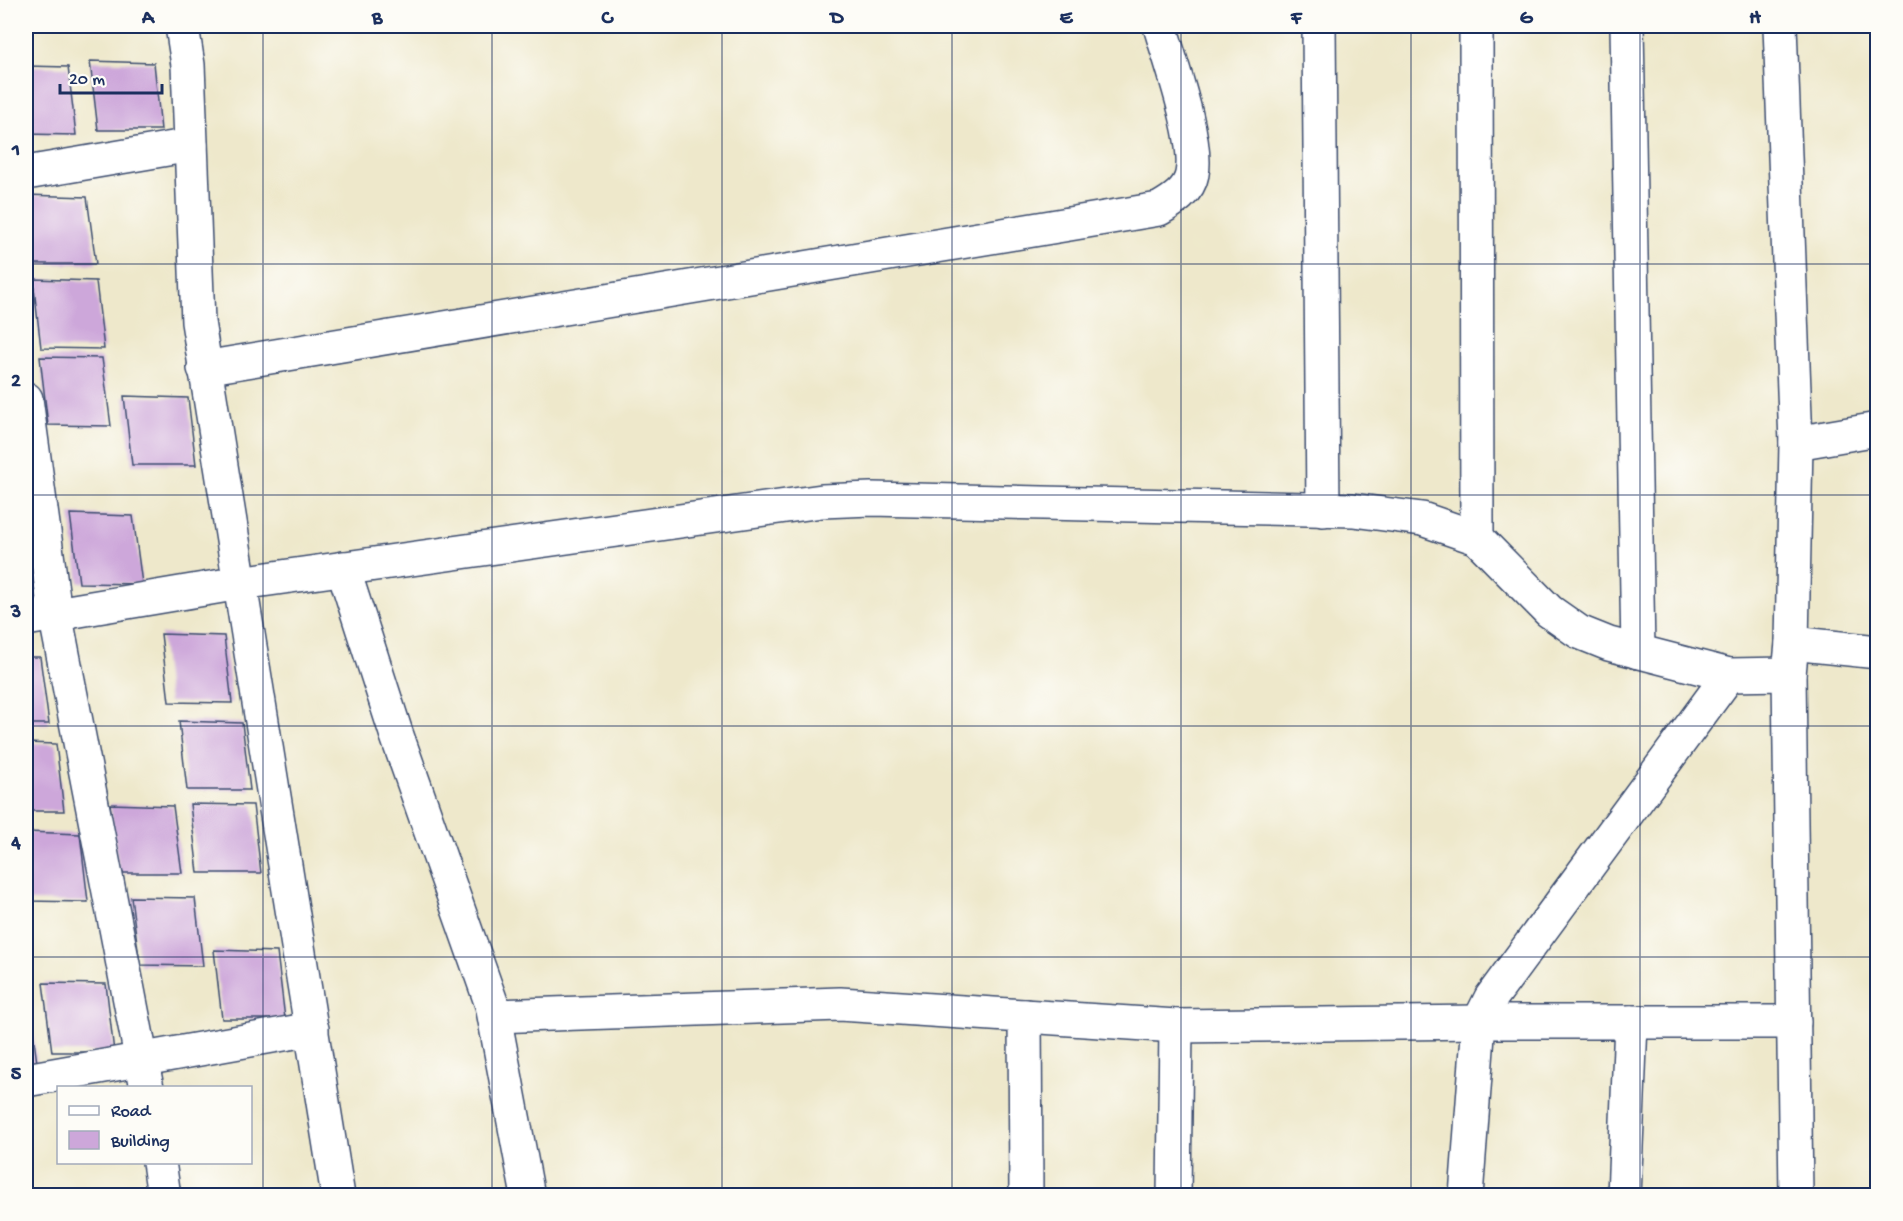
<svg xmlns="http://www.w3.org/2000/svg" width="1903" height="1221" font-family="'Gochi Hand',sans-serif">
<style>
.building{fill:#cda7da}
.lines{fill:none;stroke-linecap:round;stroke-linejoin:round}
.minor-casing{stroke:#3b4b6e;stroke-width:36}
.minor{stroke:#fff;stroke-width:33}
.grid{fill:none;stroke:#1b2f5e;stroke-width:1.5;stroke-opacity:0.55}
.neatline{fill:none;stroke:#1b2f5e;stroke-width:2}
.grid-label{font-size:20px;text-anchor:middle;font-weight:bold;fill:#1b2f5e}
</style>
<rect width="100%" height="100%" fill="#fdfcf7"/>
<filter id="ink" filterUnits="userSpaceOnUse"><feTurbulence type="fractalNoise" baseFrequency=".0167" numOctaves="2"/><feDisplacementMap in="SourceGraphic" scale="12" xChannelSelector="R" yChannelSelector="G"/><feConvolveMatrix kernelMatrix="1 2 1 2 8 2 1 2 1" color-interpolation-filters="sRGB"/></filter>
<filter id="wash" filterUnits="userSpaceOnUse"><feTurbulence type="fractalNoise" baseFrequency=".008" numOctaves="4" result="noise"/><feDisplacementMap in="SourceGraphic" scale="24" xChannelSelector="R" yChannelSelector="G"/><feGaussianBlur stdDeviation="1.35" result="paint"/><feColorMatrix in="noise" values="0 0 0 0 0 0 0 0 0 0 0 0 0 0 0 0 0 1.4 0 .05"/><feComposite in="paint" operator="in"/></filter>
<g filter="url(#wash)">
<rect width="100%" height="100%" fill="#eee8cb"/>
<g id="blocks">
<g class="building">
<path d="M90 61 154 63 161 130H98Z"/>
<path d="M26 66 68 67 76 135 26 134Z"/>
<path d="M26 195 87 197 96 264H32Z"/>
<path d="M33 279 96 281 104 349 41 348Z"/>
<path d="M40 357 102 358 111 426 48 425Z"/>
<path d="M124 396 188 398 196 465H132Z"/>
<path d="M70 514 133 516 142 584 79 583Z"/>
<path d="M161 634 224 636 232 703 169 702Z"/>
<path d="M26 657H40L49 724H26Z"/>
<path d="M179 721 242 723 250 790H187Z"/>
<path d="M26 743 56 744 64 811H26Z"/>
<path d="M110 804 173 806 182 873H119Z"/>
<path d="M190 804 253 805 261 873H198Z"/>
<path d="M26 832 80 834 88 902 26 901Z"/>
<path d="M131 897 195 898 203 966 140 965Z"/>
<path d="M214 950 277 952 285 1019H222Z"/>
<path d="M43 983 106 984 114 1052H52Z"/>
<path d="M26 996H28L37 1063H26Z"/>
</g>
</g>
</g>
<g filter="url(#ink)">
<use href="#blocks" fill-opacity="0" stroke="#3b4b6e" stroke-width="1.5"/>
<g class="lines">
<g class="minor-casing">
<g id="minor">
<path d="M182 26 188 65 198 322 338 1196"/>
<path d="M1319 26 1323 510"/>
<path d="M1476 26 1477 538"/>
<path d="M1627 26 1638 652"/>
<path d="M1780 26 1796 443 1792 643 1789 674 1796 1196"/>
<path d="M26 173 191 145"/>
<path d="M204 368 1159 209C1173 201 1189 191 1192 174 1199 141 1170 61 1160 26"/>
<path d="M26 399 55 613 147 1088"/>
<path d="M1796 443 1878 429"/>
<path d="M343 568 396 733 492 1005 528 1196"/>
<path d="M26 619 240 583 822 501 871 499 1353 510 1422 519 1477 538 1549 611 1579 632 1609 644 1729 675 1789 674"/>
<path d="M1792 643 1878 652"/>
<path d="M495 1016 840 1004 1176 1026 1479 1022H1794"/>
<path d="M1025 1016 1026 1196"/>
<path d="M26 1080 312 1029"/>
<path d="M159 1162 164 1196"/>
<path d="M1174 1196 1176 1026"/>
<path d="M1466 1196 1479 1022 1491 998 1729 675"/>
<path d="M1624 1196 1631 1022"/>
</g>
</g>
<use href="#minor" class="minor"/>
</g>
</g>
<path class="grid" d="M263 26V1196M492 26V1196M722 26V1196M952 26V1196M1181 26V1196M1411 26V1196M1640 26V1196M26 264H1878M26 495H1878M26 726H1878M26 957H1878"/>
<rect width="1903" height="1221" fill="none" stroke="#fdfcf7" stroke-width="66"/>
<rect x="57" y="1086" width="195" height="78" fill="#fdfcf7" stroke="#a3aaba" stroke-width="1.5"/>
<rect x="69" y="1106" width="30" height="9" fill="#ffffff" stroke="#a3aaba" stroke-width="1.5"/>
<text x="111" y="1116" font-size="18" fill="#1b2f5e">Road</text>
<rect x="69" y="1131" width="30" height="18" fill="#cda7da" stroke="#a3aaba" stroke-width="1.5"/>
<text x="111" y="1146" font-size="18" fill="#1b2f5e">Building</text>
<path d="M60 84v9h102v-9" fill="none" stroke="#1b2f5e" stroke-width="3"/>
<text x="69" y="84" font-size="18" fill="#1b2f5e" stroke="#fdfcf7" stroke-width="4.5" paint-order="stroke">20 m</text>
<rect x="33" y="33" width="1837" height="1155" class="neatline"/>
<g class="grid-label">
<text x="148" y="23">A</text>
<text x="377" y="23">B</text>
<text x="607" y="23">C</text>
<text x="837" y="23">D</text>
<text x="1066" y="23">E</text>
<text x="1296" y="23">F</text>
<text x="1526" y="23">G</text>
<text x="1755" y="23">H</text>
<text x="16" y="155">1</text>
<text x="16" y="386">2</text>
<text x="16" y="617">3</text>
<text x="16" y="848">4</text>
<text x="16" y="1079">5</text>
</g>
</svg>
